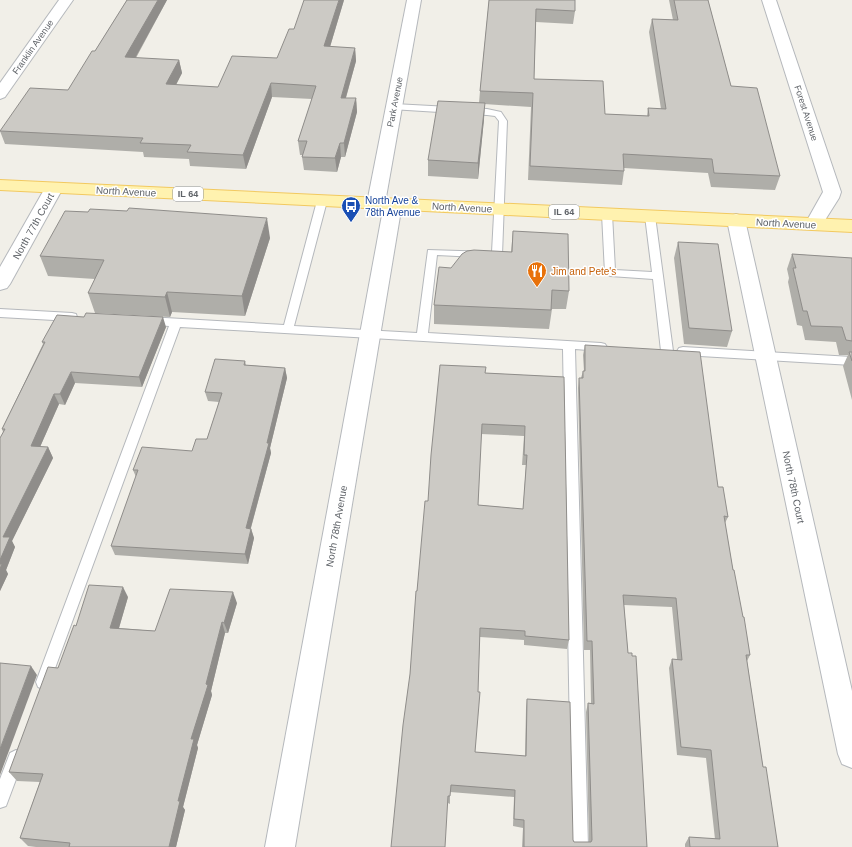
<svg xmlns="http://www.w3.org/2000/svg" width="852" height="847" font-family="Arial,sans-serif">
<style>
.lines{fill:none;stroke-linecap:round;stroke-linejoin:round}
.lane-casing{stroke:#b5b8bc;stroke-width:2}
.street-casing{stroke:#b5b8bc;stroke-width:2}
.primary-casing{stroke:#f2c960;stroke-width:2}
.lane{fill:#fff;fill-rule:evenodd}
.street{fill:#fff;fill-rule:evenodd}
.primary{fill:#fff2af;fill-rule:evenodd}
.wall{fill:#afaea9;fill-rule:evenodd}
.shaded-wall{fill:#8f8d8a}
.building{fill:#cccac5;stroke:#8f8d8a;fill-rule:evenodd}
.labels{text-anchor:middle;stroke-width:3;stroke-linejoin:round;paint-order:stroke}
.far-street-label{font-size:9px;fill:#5f6368;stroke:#fff}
.shield{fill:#fff;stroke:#8f9295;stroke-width:1}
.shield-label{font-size:9px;font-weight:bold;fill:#5f6368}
.street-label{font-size:10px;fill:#5f6368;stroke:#fff}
.transit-label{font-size:10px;fill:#164399;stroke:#fff;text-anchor:start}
.food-label{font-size:10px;fill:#c56008;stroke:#fff;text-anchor:start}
</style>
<rect width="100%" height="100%" fill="#f1efe8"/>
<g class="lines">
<g class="lane-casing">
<g id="lane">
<path d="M394 104 487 109 501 112 507 121 502 255 497 258 437 255 428 333 601 343 605 344 607 347 605 350 601 351 575 349 588 847H572L563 349 180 327 50 682 48 687 43 689 38 687 36 682 169 326 144 324 143 321 144 318 148 317 284 325 317 201 322 198 327 201 294 326 417 333 428 250 492 252 499 121 495 116 487 115 391 109 390 107Z"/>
<path d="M607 211 612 214 615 270 652 272 645 216 650 213 655 216 673 351 671 354H663L661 351 653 279 610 276 605 273 602 214Z"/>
<path d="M0 309 72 313 76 314 77 317 76 320 72 321 0 317Z"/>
<path d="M683 347 852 357V365L683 355 679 354 677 351 679 348Z"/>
<path d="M16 750 22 753 24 758 6 806 0 808V779L10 753Z"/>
</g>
</g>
<g class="street-casing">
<g id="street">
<path d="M59 0H73L5 97 0 99V83Z"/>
<path d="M407 0H421L385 203 382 207 376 208 370 207 367 203Z"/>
<path d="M762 0H776L841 192 839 198 820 228 814 230 808 228 805 224 823 192Z"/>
<path d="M54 183 60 184 63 188 10 284 7 288 0 290V267L45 188 48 184Z"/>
<path d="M393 199 399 200 402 204 295 847H265L384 204 387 200Z"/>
<path d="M736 214 742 216 745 220 852 691V768L842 764 838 754 727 220 730 216Z"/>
</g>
</g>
<g class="primary-casing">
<path id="primary" d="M0 180 852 220V232L0 190Z"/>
</g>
<use href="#lane" class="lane"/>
<use href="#street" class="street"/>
<use href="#primary" class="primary"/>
</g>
<g class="wall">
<path d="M127 0H167L136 58 179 60 182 73 176 85 218 87 277 58 294 29 344 0 330 47 355 48 356 61 346 98H356L357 112 345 157H341L337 172 304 170 302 157V155H300L298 141 312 99 272 97 246 169 190 166 189 159 144 157 143 152 5 144 0 131 68 90 95 51Z"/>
<path d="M489 0 575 11 573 24 536 22 534 79 605 114 647 116 648 108 661 109 649 32 652 19 673 20 669 0H708L731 86 780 176 775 190 711 187 708 173 624 168V171L622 185 528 180 531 107 484 104V119L478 179 428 176V160L479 103 480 91Z"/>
<path d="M513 231 569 291 566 309H552L549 329 434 324V305L451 268 511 252Z"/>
<path d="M270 238 245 316 172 312 170 317 95 313 88 293 95 279 48 276 40 256Z"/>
<path d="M678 242 732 331 727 347 684 344 674 258Z"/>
<path d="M792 254 852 258V400L843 366 848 355H839L836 342 805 340 802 326 797 325 788 282 789 278 787 269Z"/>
<path d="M166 327 142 387 75 383 65 405 59 404 40 447H48L53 458 12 541 15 547 6 570 8 574 0 591 3 432 2 429 43 344 42 342Z"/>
<path d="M585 345 718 487 728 517 725 523 733 570 750 655 747 661 763 767 778 847H685V844L689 837 715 839 706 758 677 755 669 668 672 659H677L672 607 624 605 628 653 647 847H522L523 828 513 826 514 797 450 792V804L448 803 410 674 417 591 428 501 485 373 564 377 569 640 567 649 524 645V640L480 637 475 752 525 756 526 708 527 699 573 840 574 842H589L586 712 588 703H591L590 650H584L578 388 579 378H581L583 371H584L583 355ZM481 434 524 436 522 465H526L523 509 478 505Z"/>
<path d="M245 361 246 365 285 368 287 378 270 448 271 453 251 528 254 538 248 564 115 555 111 546 136 477 133 470 192 451 207 439 219 402 208 401 205 392Z"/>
<path d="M128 597 119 628 155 631 237 603 228 633H225L211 691 212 695 197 745 198 748 183 807 185 810 176 847H36L28 846 20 838 40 782 17 781 9 772 58 668 76 626Z"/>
</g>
<g class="shaded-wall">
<path d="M158 0H167L128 71 125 57Z"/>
<path d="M339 0H344L326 60 324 46Z"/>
<path d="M355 48 356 61 342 111 341 98Z"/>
<path d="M179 60 182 73 169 98 166 84Z"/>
<path d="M271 83 272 97 246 169 243 155Z"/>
<path d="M356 98 357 112 345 157 344 143Z"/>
<path d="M485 103 484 119 478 179V163Z"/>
<path d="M340 143 341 157 337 172 335 158Z"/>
<path d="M267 218 270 238 245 316 242 296Z"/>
<path d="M167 292 172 312 170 317 165 297Z"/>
<path d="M163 317 166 327 142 387 139 377Z"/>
<path d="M285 368 287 378 270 448 271 453 248 538 246 528Z"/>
<path d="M71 372 75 383 65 405 60 394Z"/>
<path d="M54 394 59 404 36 456 31 446Z"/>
<path d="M48 447 53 458 12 541 15 547 6 570 8 574 0 591V560L3 537Z"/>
<path d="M251 529 254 538 248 564 245 554Z"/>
<path d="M123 587 128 597 116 638 110 628Z"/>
<path d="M233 592 237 603 228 633 224 623Z"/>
<path d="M222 622 225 633 211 691 212 695 197 745 198 748 183 807 185 810 176 847H169L178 801 191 739 206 684Z"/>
<path d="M31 666 37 675 0 775V749Z"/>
</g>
<g class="building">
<path d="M127 0H158L125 57 179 60 166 84 218 87 232 56 277 58 289 29H294L304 0H339L324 46 355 48 341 98H356L344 143H340L335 158 302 157 307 141H298L316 86 271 83 243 155 187 152 191 145 140 143 143 138 0 131 30 88 68 90 92 51H95Z"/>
<path d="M489 0H575V11L536 9 534 79 603 81 605 114 649 116 648 108 666 109 652 19 678 20 674 0H708L731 86 757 88 780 176 714 173 712 159 623 154 624 171 530 166 533 93 480 91Z"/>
<path d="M438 101 485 103 478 163 428 160Z"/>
<path d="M129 208 267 218 242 296 167 292 165 297 88 293 104 260 40 256 65 211 88 212 90 209 127 211Z"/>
<path d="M513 231 568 234 569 291 552 290 551 310 434 305 439 267 451 268 462 254 467 251 474 250 512 252Z"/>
<path d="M678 242 718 244 732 331 689 328Z"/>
<path d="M792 254 852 258V341L846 340 842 327 811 326 807 311H803L793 268H796Z"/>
<path d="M86 313 163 317 139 377 71 372 60 394H54L31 446 48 447 3 537H10L0 560V438L5 429H2L45 342H42L57 315 84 317Z"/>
<path d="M585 345 700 352 718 487H723L728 517 724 516 733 570H734L743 617H744L750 655H746L763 767H766L778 847H690L689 837 720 839 711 750 681 747 672 659 682 660 676 598 623 595 628 653H632V656H636L647 847H524V820L514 819 515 790 451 785 450 796H448L445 847H391L403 725 410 674 416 591H417L425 501H428L431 455 440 365 486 367 485 373 564 377 569 640 525 636V631L480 628 478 692H480L475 752 526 756 527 699 570 702 573 840 574 842H591L592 840 588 703 594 704 592 641H587L579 378H583V371H585ZM482 424 525 426 524 455H527L523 509 478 505Z"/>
<path d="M849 352H852V361Z"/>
<path d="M215 359 245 361 244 365 285 368 267 443H269L246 528 251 529 245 554 111 546 138 470H133L142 447 192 451 196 439H207L222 393 205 392Z"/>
<path d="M0 564H2L0 569Z"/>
<path d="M89 585 123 587 110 628 155 631 170 589 233 592 224 623 222 622 206 684 208 685 191 739H194L178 801H180L169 847H69L70 843 20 838 43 774 9 772 48 667 58 668 74 625 76 626Z"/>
<path d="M0 663 31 666 0 749Z"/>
</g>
<defs>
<g id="bus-pin" transform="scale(1)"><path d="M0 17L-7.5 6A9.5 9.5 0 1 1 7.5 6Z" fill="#1a4fb4" stroke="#fff"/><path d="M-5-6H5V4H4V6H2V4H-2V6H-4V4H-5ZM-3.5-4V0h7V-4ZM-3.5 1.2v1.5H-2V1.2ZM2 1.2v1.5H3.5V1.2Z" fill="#fff"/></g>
<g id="restaurant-pin" transform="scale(1)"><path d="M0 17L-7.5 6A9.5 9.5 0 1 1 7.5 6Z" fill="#e8710a" stroke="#fff"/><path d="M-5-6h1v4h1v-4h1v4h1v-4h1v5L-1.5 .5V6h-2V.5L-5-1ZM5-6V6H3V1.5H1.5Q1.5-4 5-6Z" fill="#fff"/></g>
</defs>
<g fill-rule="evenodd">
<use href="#bus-pin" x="351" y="206"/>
<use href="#restaurant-pin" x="537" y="271"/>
</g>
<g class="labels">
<g class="far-street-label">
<text transform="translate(33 47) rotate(-55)" y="3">Franklin Avenue</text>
<text transform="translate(395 102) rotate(-79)" y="3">Park Avenue</text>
<text transform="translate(806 113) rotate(72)" y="3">Forest Avenue</text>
</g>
<g class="shield">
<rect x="173" y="187" width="30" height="14" rx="3"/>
<rect x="549" y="205" width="30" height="14" rx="3"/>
</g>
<g class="shield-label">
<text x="188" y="197">IL 64</text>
<text x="564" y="215">IL 64</text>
</g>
<g class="street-label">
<text transform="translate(126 191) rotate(3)" y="4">North Avenue</text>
<text transform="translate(462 207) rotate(3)" y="4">North Avenue</text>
<text transform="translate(786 223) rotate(3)" y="4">North Avenue</text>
<text transform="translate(33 226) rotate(-61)" y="4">North 77th Court</text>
<text transform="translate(794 487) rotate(78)" y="4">North 78th Court</text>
<text transform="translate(336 526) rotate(-80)" y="4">North 78th Avenue</text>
</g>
<g class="transit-label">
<text x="365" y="204">North Ave &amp;<tspan x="365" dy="12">78th Avenue</tspan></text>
</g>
<g class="food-label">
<text x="551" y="275">Jim and Pete's</text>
</g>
</g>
</svg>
